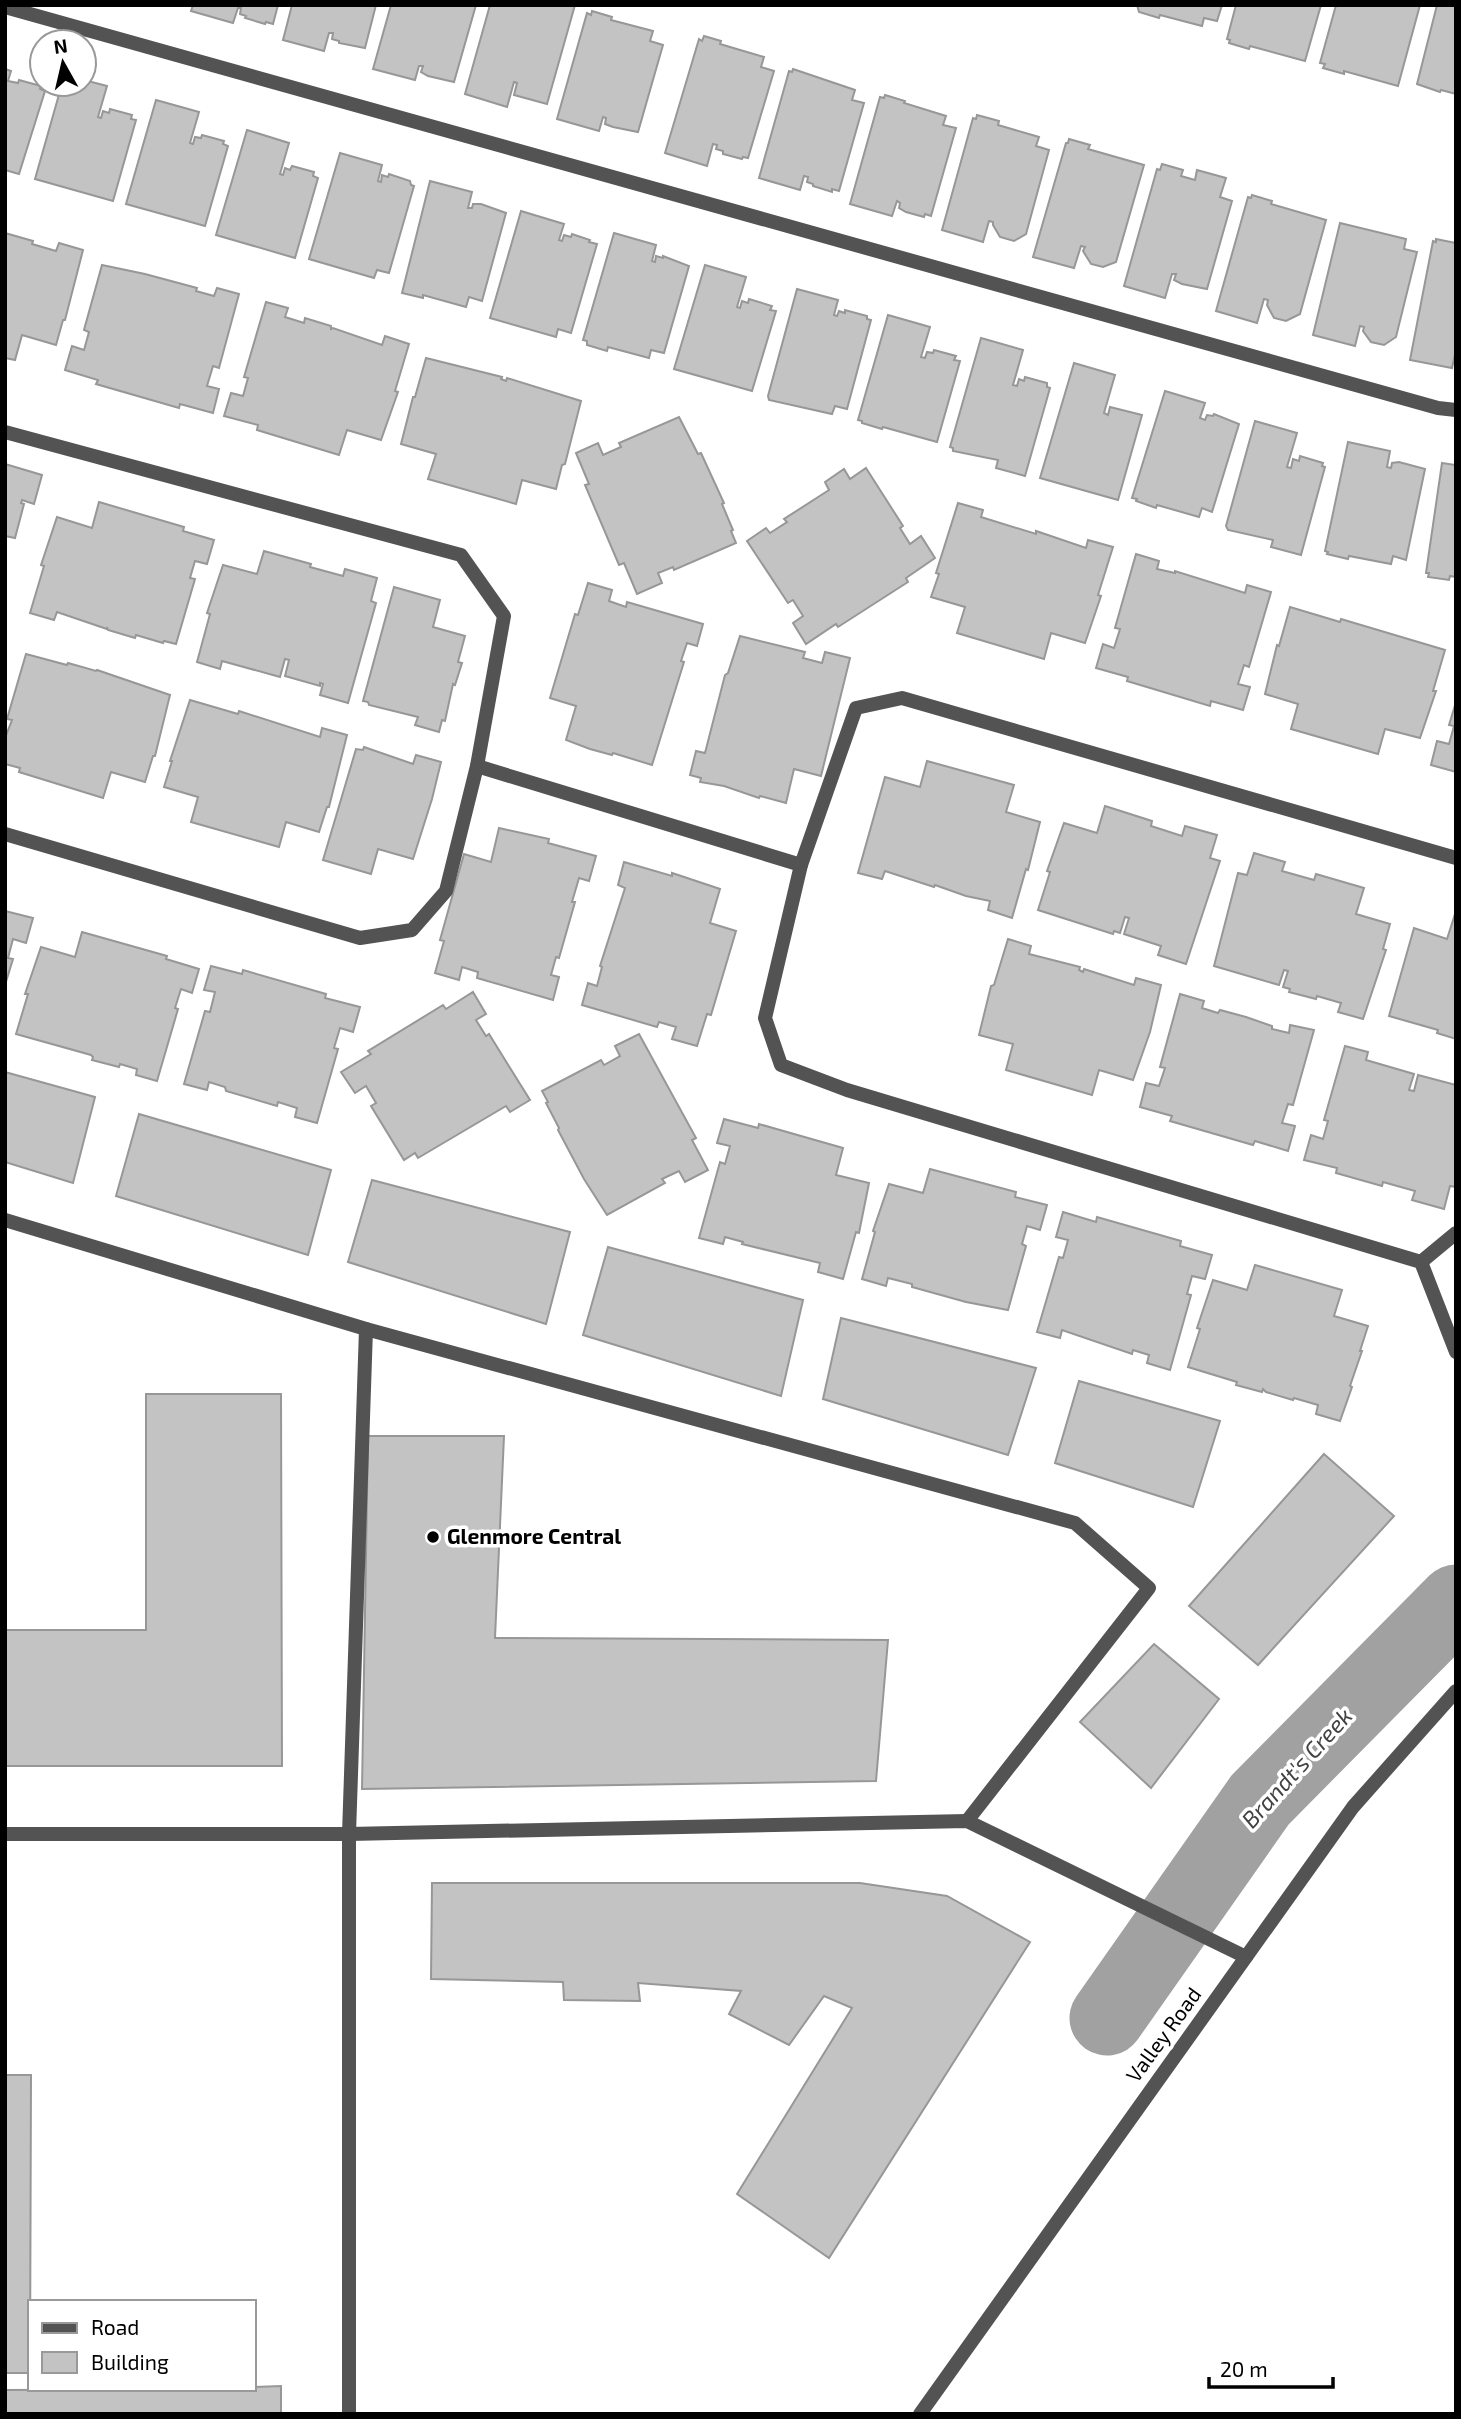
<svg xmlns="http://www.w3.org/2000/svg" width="1461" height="2419" font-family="'Exo 2',sans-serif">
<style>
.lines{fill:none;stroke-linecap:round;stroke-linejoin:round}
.river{stroke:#a1a1a1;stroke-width:75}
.building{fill:#c3c3c3;stroke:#979797;stroke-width:2}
.service{stroke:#535353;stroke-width:14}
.minor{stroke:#535353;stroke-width:14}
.tertiary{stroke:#535353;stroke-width:14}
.poi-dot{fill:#000;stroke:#fff;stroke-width:2.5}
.labels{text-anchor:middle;stroke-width:7;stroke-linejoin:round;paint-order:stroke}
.poi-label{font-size:21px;font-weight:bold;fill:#000;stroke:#fff;text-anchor:start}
.street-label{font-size:21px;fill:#000;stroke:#fff}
.water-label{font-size:23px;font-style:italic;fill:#424242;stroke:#fff}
</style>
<rect width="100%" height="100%" fill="#fff"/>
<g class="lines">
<path class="river" d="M1107 2018 1260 1800 1456 1602"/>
</g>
<g class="building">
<path d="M193 5H278L273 24 266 22 265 24 245 18 246 16 240 14 241 8H238L233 23 191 11Z"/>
<path d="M292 5H376L365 48 339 43V41L332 39 333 33H329L324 51 283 40Z"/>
<path d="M391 5H476L454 82 428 76 421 72 423 66H419L415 80 373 69Z"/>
<path d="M490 5H575L547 104 514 95 517 83 514 82 507 107 465 94Z"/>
<path d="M1137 5H1222L1217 21 1204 18 1202 26 1160 15 1159 18 1139 12Z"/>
<path d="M1236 5H1321L1305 61 1250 46 1249 49 1229 43 1230 40 1227 39Z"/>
<path d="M1336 5H1420L1398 86 1344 71V74L1323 68 1325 64 1320 63Z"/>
<path d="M1437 5H1456V94L1441 90 1440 92 1417 84Z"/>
<path d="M592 11 612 17 611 20 653 31 650 41 663 45 638 132 613 127 605 124 606 118 603 117 599 131 557 119 587 13 591 15Z"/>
<path d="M704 36 721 41 720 44 764 57 761 67 774 71 748 158 743 157 742 159 723 154V151L716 149 717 145 713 144 707 166 665 153 699 39 702 41Z"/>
<path d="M5 69 11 71 8 81 18 83 19 80 41 86 40 89 45 91 19 174 5 170Z"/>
<path d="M793 69 855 90 852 100 864 103 839 191 832 189V192L813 186V184L807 182 808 177 804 176 800 190 759 178 789 71 792 72Z"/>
<path d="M84 80 107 86 98 117 101 118 103 111 109 113 110 109 132 115 131 119 136 120 113 201 35 179 62 84H84Z"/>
<path d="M885 95 905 101 904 103 946 116 943 125 956 128 931 216 925 214 924 217 906 212 899 208 900 203 897 201 892 216 850 204 880 97 884 98Z"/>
<path d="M156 100 199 112 190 143 193 144 195 137 201 138 202 135 224 141 223 144 228 146 205 226 126 204Z"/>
<path d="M977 115 999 121 998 125 1039 137 1036 146 1049 150 1026 234 1014 241 1000 237 993 225V222L989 221 983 242 942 230 973 118 976 119Z"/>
<path d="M247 130 289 143 280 174 283 175 285 168 290 170 292 166 314 172 313 176 318 178 295 258 216 235Z"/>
<path d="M1069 139 1090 145 1088 149 1144 165 1116 262 1103 267 1091 264 1083 251 1085 247 1081 246 1074 268 1033 257 1066 143H1068Z"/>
<path d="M340 153 382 165 378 181 381 182 382 175 388 177 389 174 410 181 411 185 414 186 389 273 377 270 374 278 309 259Z"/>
<path d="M1162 164 1183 170 1181 176 1195 180 1197 170 1226 178 1220 197 1232 201 1207 289 1182 284 1174 280 1176 274H1172L1165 298 1124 286 1157 169 1160 170Z"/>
<path d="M430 181 472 192 468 208H472L473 204H481L506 213 482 301 469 297 466 307 423 295V298L402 293Z"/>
<path d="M1252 195 1272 201 1271 204 1326 220 1300 314 1286 321 1274 318 1267 305 1268 300 1264 299 1257 323 1216 311 1248 197 1251 198Z"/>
<path d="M521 211 564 224 559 240 562 241 564 235 571 237 572 234 590 240 589 242 597 244 571 333 558 329 556 337 490 318Z"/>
<path d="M1340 223 1406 239 1404 249 1417 252 1396 337 1384 345 1371 342 1363 331 1364 327 1360 326 1355 346 1313 335Z"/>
<path d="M5 233 33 241 32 244 56 251 59 243 83 250 65 320H63L56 345 22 335 15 360 5 358Z"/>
<path d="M614 233 656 245 652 261 655 262 656 256 663 258V256L689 266 664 353 651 350 649 358 608 347 607 351 587 345V341L583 340Z"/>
<path d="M1436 239 1456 243V350L1452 368 1410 360 1433 241 1436 242Z"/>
<path d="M102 265 145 274 197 288 196 291 214 296 217 288 239 294 219 368 213 366 207 386 219 389 213 413 180 404 179 408 96 384 98 380 65 370 72 346 84 350 89 332 84 330Z"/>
<path d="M705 265 746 277 737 307 740 308 742 301 748 303 749 299 772 306 770 310 776 311 752 391 674 369Z"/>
<path d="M797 289 838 300 834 315 837 316 839 311 845 313V310L867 316V319L871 320 847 409 835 406 832 414 769 400 768 396Z"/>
<path d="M266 302 288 308 285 317 304 323 305 318 331 326V329L333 328 382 345 385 336 409 344 395 391 398 392 381 440 347 430 339 455 257 430 258 425 224 416 231 393 243 396 248 378 244 377Z"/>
<path d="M888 315 930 327 921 357 925 358 927 352 933 353 934 350 956 356 954 360 960 361 937 442 883 427 882 429 862 423V421L858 420Z"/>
<path d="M981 338 1023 350 1013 385 1017 386 1019 379 1024 381 1025 377 1047 383V387L1050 388 1025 476 996 468 998 460 953 451V448L950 447Z"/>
<path d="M426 358 502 377 501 379 506 381 507 378 581 401 565 464 562 465 556 489 522 480 516 504 428 479 436 454 401 444 413 397H415Z"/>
<path d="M1074 363 1115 375 1104 413 1108 415 1110 407 1142 415 1118 500 1040 478Z"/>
<path d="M1165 391 1205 403 1200 418 1205 420 1207 415 1213 416 1214 414 1239 424 1212 512 1202 508 1199 517 1157 505 1156 508 1136 501 1137 499 1132 498Z"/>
<path d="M679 417 698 454 701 453 724 503 722 504 733 530 731 531 736 543 674 570 673 567 658 573 662 583 637 594 624 563 619 565 585 485 589 484 576 453 598 443 603 455 621 447 619 443Z"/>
<path d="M1255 421 1297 433 1287 467 1291 468 1293 459 1299 461 1300 456 1323 463 1322 466 1325 467 1301 555 1271 547 1273 540 1228 530 1226 526Z"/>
<path d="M1348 442 1390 451 1387 467 1391 468 1392 463 1399 462 1425 469 1406 560 1393 556 1391 564 1349 556 1348 559 1327 554 1328 552 1325 551Z"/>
<path d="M1442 463 1456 465V577L1450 576 1449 580 1428 577 1429 573H1426Z"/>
<path d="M5 464 42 475 34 504 22 500 21 503 24 504 15 538 5 536Z"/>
<path d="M866 468 903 526 900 528 910 544 921 536 935 558 906 578 908 582 838 627 836 624 806 644 793 623 803 616 793 600 788 603 747 541 766 528 770 533 787 522 784 519 829 490 825 482 844 469 850 479Z"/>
<path d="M99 502 184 527 183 531 214 540 207 564 195 561 190 578 195 579 176 644 164 641 163 643 136 635 135 638 108 630 107 627V629L57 612 54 620 30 613 44 566 41 565 57 517 92 528Z"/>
<path d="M958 503 983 510 981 517 1036 534V531L1086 548 1088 540 1113 547 1098 595 1101 596 1085 643 1051 633 1044 659 957 633 965 607 931 597 939 574 936 573Z"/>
<path d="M264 551 311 564 310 567 343 576 345 569 377 578 371 601 376 603 348 703 320 695 323 684 320 683V686L285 676 289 660 285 659 280 677 222 661 220 669 197 662 210 614 207 613 223 565 257 574Z"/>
<path d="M1136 554 1159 561 1157 569 1175 573V571L1245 593 1247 585 1271 592 1249 667 1244 665 1238 684 1250 687 1243 710 1211 701 1210 706 1127 681 1128 677 1096 668 1103 644 1114 648 1120 629 1115 628Z"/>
<path d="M588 583 612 590 609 601 626 607 627 602 703 624 697 646 687 643 681 661 684 662 652 765 613 753 612 755 590 749 566 740 576 706 550 698 575 614 578 615Z"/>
<path d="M394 587 440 600 433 627 465 636 458 662 462 663 455 685 453 684 445 721 442 720 439 732 415 725 418 717 369 705 368 702 363 701Z"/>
<path d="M1290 607 1340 622 1341 619 1445 650 1433 691H1436L1420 738 1385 729 1378 754 1291 729 1298 704 1265 694 1277 645 1279 646Z"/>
<path d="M740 636 805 652 803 658 822 663 825 652 850 658 821 776 794 769 786 803 760 796 759 798 724 786 700 782 701 778 690 775 696 751 705 753 725 675 728 673Z"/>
<path d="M26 654 67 665 68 663 96 671 97 670 170 695 155 756H153L145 782 111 772 103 798 19 772 20 768 5 764V738L12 720 7 719Z"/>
<path d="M190 700 238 714 239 711 320 737 322 728 347 735 329 807H327L319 832 286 822 279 847 191 822 198 797 164 787 172 761H170Z"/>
<path d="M1456 702V772L1431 765 1437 741 1449 744 1454 726 1449 725Z"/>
<path d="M364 747 413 764 416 755 441 762 432 799 413 859 378 849 371 874 323 860 356 749 363 750Z"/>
<path d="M927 761 1014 785 1006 812 1040 822 1028 870 1026 869 1012 918 988 910 990 901 966 896 935 885 934 887 885 871 882 879 858 873 885 777 920 787Z"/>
<path d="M1105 806 1152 821 1151 826 1182 836 1185 826 1217 835 1210 858 1220 861 1186 964 1158 955 1161 946 1124 934 1129 918 1125 917 1120 933 1114 931 1113 934 1038 910 1050 872 1047 871 1064 823 1097 833Z"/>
<path d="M499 828 549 839 548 843 596 856 589 881 579 878 572 902H575L559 958 556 957 551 975 559 977 553 1000 477 978 478 972 462 967 459 980 435 973 444 941 440 940 464 854 491 862Z"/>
<path d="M1254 853 1285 862 1282 871 1314 880 1316 874 1364 888 1356 914 1390 924 1383 949 1386 950 1363 1019 1338 1012 1341 1003 1317 996 1316 999 1289 992 1290 989 1283 987 1288 971 1284 970 1279 985 1214 966 1238 873 1247 875Z"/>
<path d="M624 862 672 876V873L720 889 710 923 736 931 711 1015 707 1014 697 1046 672 1039 676 1027 659 1022 657 1027 582 1005 588 983 597 986 602 967 600 966 625 888 618 885Z"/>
<path d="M5 911 33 918 26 943 13 939 8 958 13 959 5 985Z"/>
<path d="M1455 914H1456V1039L1437 1033 1438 1030 1389 1016 1414 928 1447 939Z"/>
<path d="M82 932 167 956 166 959 199 969 192 993 181 989 175 1008 178 1009 157 1081 136 1075 137 1069 120 1064 119 1067 92 1060 93 1057 91 1055 16 1034 28 994H25L41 947 75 957Z"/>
<path d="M1008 939 1031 946 1029 954 1080 967 1079 970 1083 972 1084 969 1134 985 1136 978 1161 985 1150 1032 1133 1080 1099 1070 1092 1095 1006 1070 1013 1044 979 1035 991 986 994 985Z"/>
<path d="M211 966 242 974 243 970 326 994 325 998 360 1007 353 1032 340 1028 334 1048 338 1049 317 1123 295 1117 297 1108 278 1102 277 1106 226 1091 225 1087 209 1082 207 1090 184 1084 205 1011 210 1012 215 992 204 990Z"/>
<path d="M473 992 486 1014 476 1020 486 1036 489 1034 530 1100 510 1112 506 1106 418 1158 415 1153 404 1160 371 1106 376 1103 366 1086 355 1093 341 1072 371 1054 368 1051 443 1005 446 1009Z"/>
<path d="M1180 994 1204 1001 1202 1008 1218 1013 1220 1010 1246 1017 1272 1026V1029L1289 1033 1290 1025 1314 1030 1293 1105 1288 1104 1282 1123 1295 1126 1288 1151 1255 1141 1253 1145 1170 1121 1172 1116 1140 1107 1146 1083 1159 1086 1165 1068 1160 1067Z"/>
<path d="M639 1034 696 1138 692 1140 708 1170 685 1182 679 1171 662 1179 665 1183 607 1215 584 1179 558 1130 559 1128 546 1103 548 1102 542 1091 601 1060 604 1065 620 1056 615 1046Z"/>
<path d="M1345 1046 1368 1052 1366 1060 1414 1074 1409 1090 1414 1091 1418 1075 1456 1085V1187L1450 1186 1444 1209 1412 1200 1415 1191 1383 1182 1382 1186 1336 1173 1337 1168 1304 1160 1311 1135 1323 1139 1328 1121 1324 1120Z"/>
<path d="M5 1072 95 1097 73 1183 5 1162Z"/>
<path d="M139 1114 331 1170 308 1255 116 1196Z"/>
<path d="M724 1119 758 1128 759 1124 843 1148 836 1175 869 1183 859 1233 856 1232 843 1279 818 1272 820 1263 742 1244 743 1242 725 1237 723 1244 699 1238 720 1162 725 1164 730 1146 717 1143Z"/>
<path d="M930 1169 1016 1192 1015 1197 1047 1205 1040 1230 1027 1226 1022 1244 1026 1246 1008 1310 966 1302 912 1287V1284L888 1278 886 1286 862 1279 875 1232 873 1231 889 1184 923 1193Z"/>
<path d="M372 1180 570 1232 546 1324 348 1262Z"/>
<path d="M1063 1212 1096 1222 1097 1217 1181 1241 1180 1246 1212 1255 1205 1279 1192 1276 1187 1294 1191 1295 1170 1370 1147 1363 1149 1355 1133 1350 1132 1354 1062 1330 1060 1338 1037 1332 1059 1257 1063 1258 1068 1240 1056 1237Z"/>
<path d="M608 1247 803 1300 781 1396 583 1335Z"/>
<path d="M1255 1265 1342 1290 1334 1316 1368 1326 1360 1351H1362L1350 1386 1352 1387 1340 1421 1316 1414 1318 1405 1294 1398 1293 1400 1266 1392 1263 1389 1262 1392 1236 1385 1237 1382 1188 1367 1200 1329 1197 1328 1213 1280 1247 1290Z"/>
<path d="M841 1318 1036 1368 1008 1455 823 1399Z"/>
<path d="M1079 1381 1220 1421 1193 1507 1055 1463Z"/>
<path d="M146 1394H281L282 1766H5V1630H146Z"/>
<path d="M368 1436H504L495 1638 888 1640 876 1781 362 1789Z"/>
<path d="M1324 1454 1394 1516 1258 1665 1189 1606Z"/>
<path d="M1154 1644 1219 1699 1151 1788 1080 1722Z"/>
<path d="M432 1883H860L947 1896 1030 1942 829 2258 737 2194 852 2008 824 1996 789 2045 729 2014 741 1991 638 1983 640 2001 564 2000 563 1982 431 1979Z"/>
<path d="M5 2044 6 2075H31L30 2373H5Z"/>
<path d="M281 2386V2414H5V2390L254 2389V2387Z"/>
</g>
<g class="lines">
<g class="service">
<path d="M5 7 1438 408 1456 410"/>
<path d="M5 432 461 555 504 616 477 766 446 891 412 930 360 938 5 834"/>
<path d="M477 766 801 865"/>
<path d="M1456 858 902 698 856 708 801 865 765 1018 781 1065 847 1090 1421 1262 1456 1352"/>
<path d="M1421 1262 1456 1233"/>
</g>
<g class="minor">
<path d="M5 1220 366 1329 1075 1523 1149 1588 967 1821"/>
<path d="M366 1329 349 1834 967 1821 1246 1957"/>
<path d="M5 1834H349V2414"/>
</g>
<path class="tertiary" d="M920 2414 1353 1807 1456 1691"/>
</g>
<circle class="poi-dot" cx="433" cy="1537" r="7"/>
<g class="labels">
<g class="poi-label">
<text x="447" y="1544">Glenmore Central</text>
</g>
<g class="street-label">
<text transform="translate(1164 2035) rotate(-54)" y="7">Valley Road</text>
</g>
<g class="water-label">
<text transform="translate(1297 1768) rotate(-48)" y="8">Brandt's Creek</text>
</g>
</g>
<rect width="1461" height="2419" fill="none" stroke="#000000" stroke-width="14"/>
<rect x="28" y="2300" width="228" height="91" fill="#ffffff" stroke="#999999" stroke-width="2"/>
<rect x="42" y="2323" width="35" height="10" fill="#535353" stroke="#999999" stroke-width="2"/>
<text x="91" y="2335" font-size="21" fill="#000000">Road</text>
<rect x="42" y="2352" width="35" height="21" fill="#c3c3c3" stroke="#999999" stroke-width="2"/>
<text x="91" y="2370" font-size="21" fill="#000000">Building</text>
<g transform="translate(63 63) rotate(352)"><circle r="33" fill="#ffffff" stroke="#999999" stroke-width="2"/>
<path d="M0-5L12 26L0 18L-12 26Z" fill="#000000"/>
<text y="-10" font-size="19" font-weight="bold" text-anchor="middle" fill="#000000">N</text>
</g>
<path d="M1209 2377v10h124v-10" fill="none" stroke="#000000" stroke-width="3.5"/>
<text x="1220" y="2377" font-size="21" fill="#000000" stroke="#ffffff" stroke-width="5" paint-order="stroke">20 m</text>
</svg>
